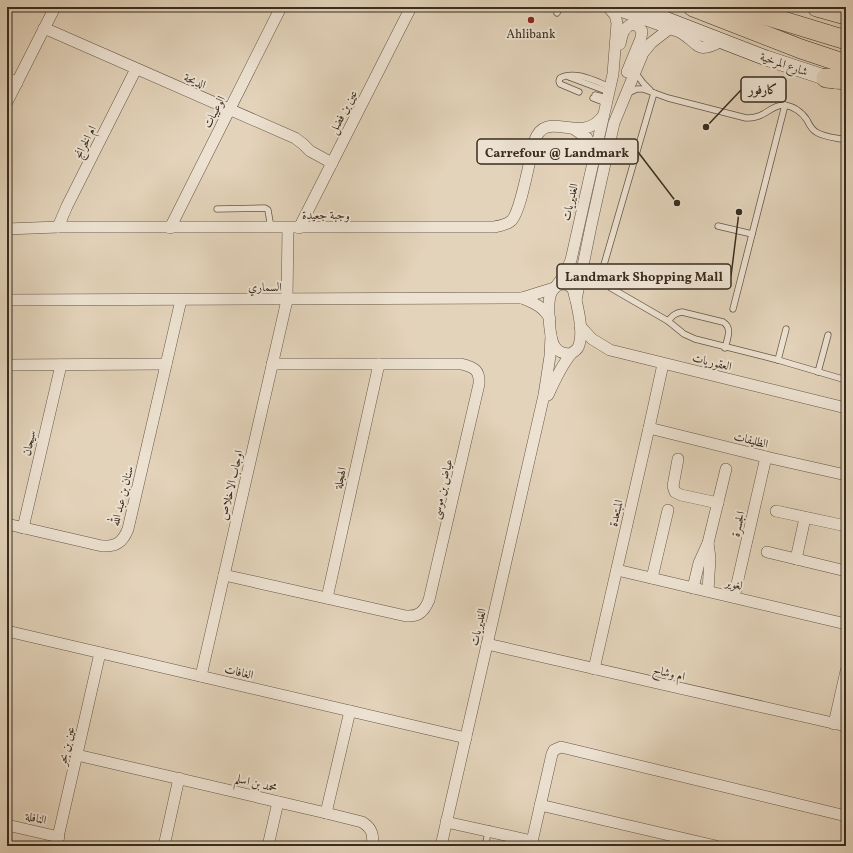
<svg xmlns="http://www.w3.org/2000/svg" width="853" height="853" font-family="Vollkorn,Amiri,serif">
<style>
.lines{fill:none;stroke-linecap:round;stroke-linejoin:round}
.lane-casing{stroke:#635646;stroke-width:7}
.street-casing{stroke:#635646;stroke-width:12}
.secondary-casing{stroke:#382d1f;stroke-width:16}
.highway-casing{stroke:#382d1f;stroke-width:20}
.lane{stroke:#ede2d2;stroke-width:5.5}
.street{stroke:#ede2d2;stroke-width:11}
.secondary{stroke:#ede2d2;stroke-width:15}
.highway{stroke:#e3d3ba;stroke-width:19}
.poi-dot{fill:#8f2418;stroke:#ede2d2;stroke-width:1.5}
.labels{text-anchor:middle;stroke-width:4;stroke-linejoin:round;paint-order:stroke}
.poi-label{font-size:12px;fill:#382d1f;stroke:#ede2d2}
.street-label{font-size:12px;fill:#382d1f;stroke:#ede2d2}
.leader{fill:none;stroke:#382d1f;stroke-width:1.5}
.callout-dot{fill:#382d1f;stroke:#ede2d2;stroke-width:1.5}
.callout{fill:#ede2d2;stroke:#382d1f;stroke-width:1.5}
.callout-label{font-size:13px;text-anchor:middle;font-weight:bold;fill:#382d1f}
</style>
<rect width="100%" height="100%" fill="#e3d3ba"/>
<filter id="stains"><feTurbulence type="fractalNoise" baseFrequency=".005" numOctaves="4"/><feColorMatrix values="0 0 0 0 .2 0 0 0 0 .09 0 0 0 0 .02 0 0 0 .5 -.17"/></filter>
<radialGradient id="worn" r=".72"><stop offset=".6" stop-color="#630" stop-opacity="0"/><stop offset="1" stop-color="#630" stop-opacity=".3"/></radialGradient>
<g class="lines">
<g class="lane-casing">
<g id="lane">
<path d="M557 13 560 7"/>
<path d="M635 72 643 83 650 90"/>
<path d="M569 77 609 92"/>
<path d="M579 92 560 84 559 81 560 78C575 70 595 81 610 87"/>
<path d="M628 93 637 89H643L668 98 746 118C765 119 770 105 784 105 793 106 802 112 807 120 809 124 811 129 816 132 823 137 837 138 846 140"/>
<path d="M654 93 603 268 604 279 611 288 668 321 684 334 695 339 778 360 846 380"/>
<path d="M595 95 607 98"/>
<path d="M593 98 606 103"/>
<path d="M217 209 265 208 268 210 271 228"/>
<path d="M718 226 752 234"/>
<path d="M733 309 785 105"/>
<path d="M668 321C672 316 675 313 682 312L723 322C733 328 727 339 725 348"/>
<path d="M778 360 786 329"/>
<path d="M818 372 828 335"/>
<path d="M485 846 489 829"/>
</g>
</g>
<g class="street-casing">
<g id="street">
<path d="M609 7 680 32C700 44 696 55 722 41"/>
<path d="M44 28 295 138 303 144 310 151 332 163"/>
<path d="M620 44C622 35 623 28 632 24L638 26 642 31 641 38 627 72"/>
<path d="M7 78 17 83"/>
<path d="M7 102 55 7"/>
<path d="M574 129 587 138 595 153"/>
<path d="M58 227 67 206 136 69"/>
<path d="M170 228 281 7"/>
<path d="M299 228 411 7"/>
<path d="M7 229 58 227H494C500 226 506 225 511 221 521 212 530 157 534 142 546 106 580 147 603 116"/>
<path d="M557 285 565 274 571 260 613 74 617 23 615 15 608 7"/>
<path d="M522 298C534 303 544 307 550 319"/>
<path d="M7 300 522 298 554 288"/>
<path d="M576 300 591 226 614 123 643 53 651 43 669 29"/>
<path d="M580 326 592 339 610 350 846 408"/>
<path d="M7 365 166 364"/>
<path d="M548 395C554 382 561 366 571 354 574 351 578 350 579 345 584 332 577 303 573 289 566 281 556 283 551 293 547 302 549 339 555 347 559 353 565 354 571 354"/>
<path d="M649 428 766 457 846 475"/>
<path d="M678 459 673 486 675 492 681 495 718 503"/>
<path d="M776 511 846 526"/>
<path d="M7 524 102 546C116 547 123 542 128 529L181 300"/>
<path d="M23 528 61 365"/>
<path d="M767 552 846 571"/>
<path d="M796 559 805 518"/>
<path d="M617 570 846 624"/>
<path d="M224 575 406 616C418 617 424 612 429 600L479 384C480 370 474 367 461 364H272"/>
<path d="M652 578 668 510"/>
<path d="M693 588 699 563 708 543 726 469"/>
<path d="M708 591 710 558 708 543"/>
<path d="M734 597 766 457"/>
<path d="M327 598 379 364"/>
<path d="M7 631 466 738"/>
<path d="M487 644 846 726"/>
<path d="M594 669 649 428 663 364"/>
<path d="M201 676 287 300 288 228"/>
<path d="M834 724 846 671"/>
<path d="M77 755 326 813 362 822C372 828 374 835 372 846"/>
<path d="M540 805 716 846"/>
<path d="M326 813 350 711"/>
<path d="M446 822 532 841"/>
<path d="M7 825 59 837"/>
<path d="M56 846 100 653"/>
<path d="M164 846 179 778"/>
<path d="M268 846 278 802"/>
<path d="M441 846 544 395 550 356 551 336"/>
<path d="M531 846 552 754 554 750 561 747 846 816"/>
</g>
</g>
<g class="secondary-casing">
<path id="secondary" d="M634 7 766 58 836 81"/>
</g>
<g class="highway-casing">
<g id="highway">
<path d="M693 7 801 49 846 64"/>
<path d="M738 7 846 40"/>
<path d="M817 7 846 15"/>
<path d="M826 78 846 80"/>
</g>
</g>
<use href="#lane" class="lane"/>
<use href="#street" class="street"/>
<use href="#secondary" class="secondary"/>
<use href="#highway" class="highway"/>
</g>
<circle class="poi-dot" cx="531" cy="20" r="4"/>
<g class="labels">
<g class="poi-label">
<text x="531" y="38">Ahlibank</text>
</g>
<g class="street-label">
<text transform="translate(784 64) rotate(19)" y="4">شارع المرخية</text>
<text transform="translate(195 81) rotate(23)" y="4">الديحة</text>
<text transform="translate(214 112) rotate(-63)" y="4">الوعيبات</text>
<text transform="translate(343 112) rotate(-63)" y="4">عين بن فضل</text>
<text transform="translate(85 142) rotate(-63)" y="4">ام الخرانج</text>
<text transform="translate(570 202) rotate(-77)" y="4">الغديريات</text>
<text x="326" y="219">وجبة جعيدة</text>
<text x="265" y="291">السماري</text>
<text transform="translate(712 362) rotate(14)" y="4">العقوريات</text>
<text transform="translate(751 440) rotate(14)" y="4">الظليفات</text>
<text transform="translate(29 443) rotate(-77)" y="4">سيحان</text>
<text transform="translate(340 478) rotate(-77)" y="4">الهجلة</text>
<text transform="translate(231 485) rotate(-77)" y="4">اوجاب الاخلاص</text>
<text transform="translate(442 489) rotate(-77)" y="4">عياض بن موسى</text>
<text transform="translate(122 496) rotate(-76)" y="4">سنان بن عبد الله</text>
<text transform="translate(616 513) rotate(-77)" y="4">المبتعدة</text>
<text transform="translate(738 524) rotate(-77)" y="4">الجسرة</text>
<text transform="translate(734 584) rotate(13)" y="4">لغوير</text>
<text transform="translate(478 627) rotate(-77)" y="4">الغديريات</text>
<text transform="translate(239 672) rotate(13)" y="4">الغافات</text>
<text transform="translate(669 673) rotate(13)" y="4">ام وشاح</text>
<text transform="translate(66 746) rotate(-77)" y="4">عين بن بحر</text>
<text transform="translate(256 783) rotate(14)" y="4">محمد بن اسلم</text>
<text transform="translate(36 818) rotate(13)" y="4">النافلة</text>
</g>
</g>
<path class="leader" d="M706 127L741 90M677 203L638 152M739 212L731 276"/>
<g class="callout-dot">
<circle cx="706" cy="127" r="4"/>
<circle cx="677" cy="203" r="4"/>
<circle cx="739" cy="212" r="4"/>
</g>
<g class="callout">
<rect x="741" y="77" width="45" height="25" rx="4"/>
<rect x="477" y="139" width="161" height="25" rx="4"/>
<rect x="557" y="264" width="174" height="25" rx="4"/>
</g>
<g class="callout-label">
<text x="763" y="94">كارفور</text>
<text x="557" y="157">Carrefour @ Landmark</text>
<text x="644" y="281">Landmark Shopping Mall</text>
</g>
<rect width="853" height="853" fill="none" stroke="#e3d3ba" stroke-width="24"/>
<rect x="8" y="8" width="837" height="837" fill="none" stroke="#382d1f" stroke-width="2"/>
<rect x="12" y="12" width="829" height="829" fill="none" stroke="#382d1f"/>
<rect width="100%" height="100%" filter="url(#stains)"/>
<rect width="100%" height="100%" fill="url(#worn)"/>
</svg>
